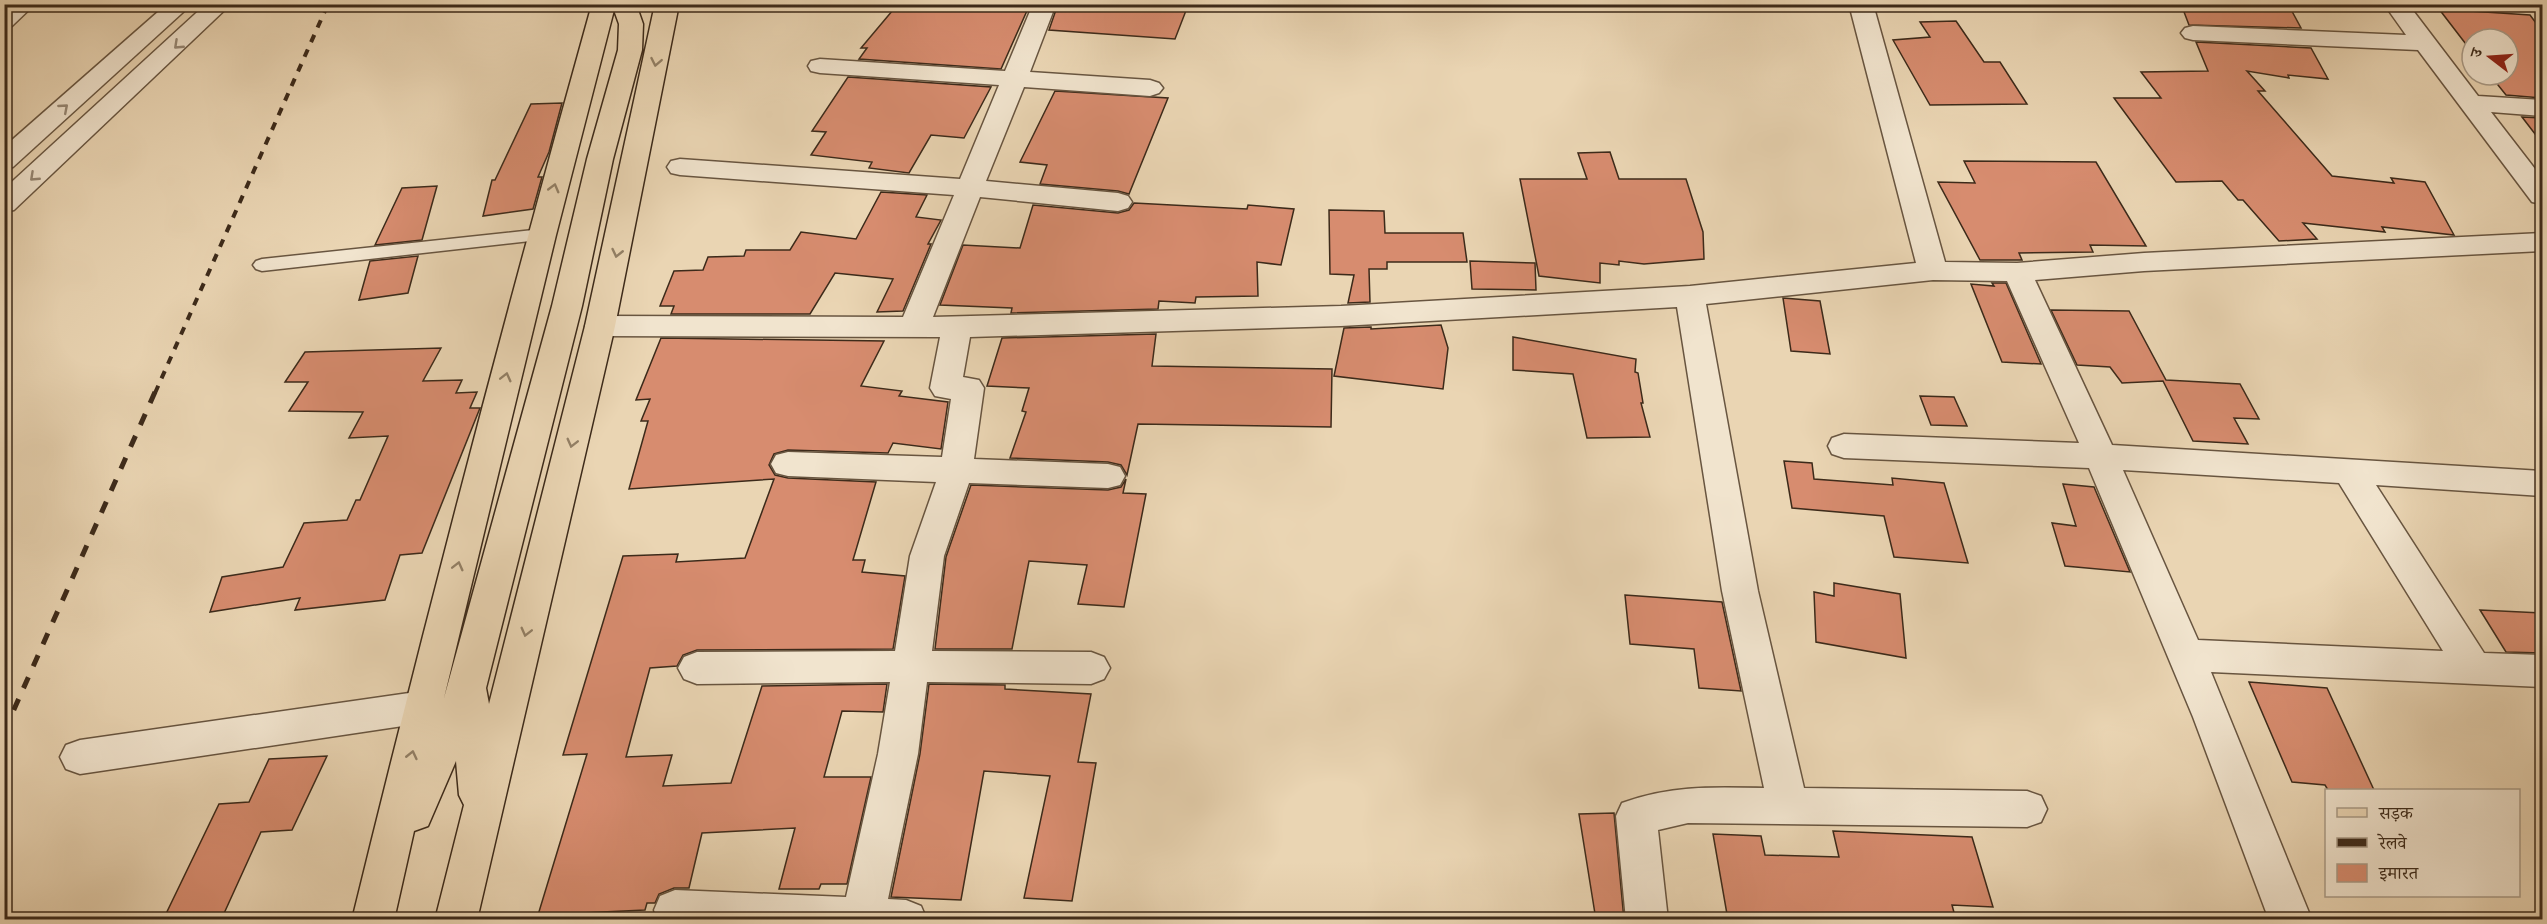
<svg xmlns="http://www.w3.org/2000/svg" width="2547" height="924" font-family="'Sorts Mill Goudy','Noto Serif Devanagari',serif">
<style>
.building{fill:#d78c6f;stroke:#3c2a1a;stroke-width:1.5}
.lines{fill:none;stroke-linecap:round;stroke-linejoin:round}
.lane-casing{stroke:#685540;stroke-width:3}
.street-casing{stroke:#685540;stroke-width:3}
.primary-casing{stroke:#3c2a1a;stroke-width:3}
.lane{fill:#f1e4ce;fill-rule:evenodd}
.street{fill:#f1e4ce;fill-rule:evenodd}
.primary{fill:#ead5b3;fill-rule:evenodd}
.rail-far1{stroke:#3c2a1a;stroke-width:4;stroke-dasharray:8 8;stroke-linecap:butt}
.rail{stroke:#3c2a1a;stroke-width:5;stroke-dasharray:12 12;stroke-linecap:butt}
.oneway{stroke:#968774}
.oneway2{stroke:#938066}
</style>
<rect width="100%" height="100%" fill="#ead5b3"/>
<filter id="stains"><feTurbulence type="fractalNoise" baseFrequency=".00333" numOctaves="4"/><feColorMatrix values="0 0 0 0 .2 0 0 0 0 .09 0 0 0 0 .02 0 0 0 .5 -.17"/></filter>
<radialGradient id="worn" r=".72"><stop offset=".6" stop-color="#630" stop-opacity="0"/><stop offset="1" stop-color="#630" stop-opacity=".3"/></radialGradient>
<g class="building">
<path d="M898 4H1030L1001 69 859 59 867 48H861Z"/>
<path d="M1058 4H1146L1187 8 1175 39 1049 30Z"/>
<path d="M2181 4H2288L2301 28 2189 25Z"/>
<path d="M2439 9 2530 15 2542 31V98L2506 95 2490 75H2508V39H2472V52Z"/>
<path d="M1956 21 1984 62H2000L2027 104 1930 105 1893 40 1930 37 1920 22Z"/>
<path d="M2196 42 2311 48 2328 79 2288 75 2289 78 2247 71 2265 91H2258L2332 176 2394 183 2391 178 2425 182 2454 235 2382 227 2385 232 2303 223 2317 239 2279 241 2243 200H2238L2222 181 2176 182 2114 98H2161L2141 72 2208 71Z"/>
<path d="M848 77 991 87 964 138 931 135 909 173 869 168 872 162 811 155 826 132 812 131Z"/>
<path d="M1055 91 1168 98 1129 194 1118 191 1040 184 1047 165 1020 162Z"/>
<path d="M562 103 549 152 538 177H542L533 209 483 216 492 180H495L531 104Z"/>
<path d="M2522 117 2542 118V143Z"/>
<path d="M1610 152 1619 179H1686L1703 232 1704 259 1644 264 1619 261V265L1600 263V283L1539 276 1520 179H1587L1578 153Z"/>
<path d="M1964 161 2096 162 2146 246 2090 245 2093 252 2019 253 2022 260H1980L1938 182 1975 183Z"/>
<path d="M437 186 422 240 375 245 402 188Z"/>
<path d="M881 192 927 195 916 217 941 220 928 244H931L903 311 877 312 893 279 835 273 810 314H671L674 306H660L674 271 703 270 708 257 744 256 746 250H790L801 232 856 239Z"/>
<path d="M1134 203 1247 209 1248 205 1294 209 1281 265 1257 262 1258 296 1196 297 1195 303 1159 301 1158 309 1011 313 1012 308 940 305 963 245 1020 248 1033 205 1118 213 1129 210Z"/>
<path d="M1329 210 1384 211 1385 233H1463L1467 262H1387V269H1369L1370 302 1348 303 1354 275 1330 274Z"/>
<path d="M418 256 408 293 359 300 370 261Z"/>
<path d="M1470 261 1535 263 1536 290 1472 289Z"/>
<path d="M1992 283H2006L2041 364 2002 362 1971 284 1994 286Z"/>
<path d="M1783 298 1820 301 1830 354 1791 351Z"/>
<path d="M2051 310 2129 311 2166 380 2240 384 2259 419 2234 418 2248 444 2193 441 2163 381 2122 383 2110 367 2077 365Z"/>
<path d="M1441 325 1448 348 1443 389 1334 376 1344 328 1371 327V329Z"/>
<path d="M1156 334 1152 366 1332 369 1331 427 1138 424 1127 475 1121 465 1108 462 1010 458 1026 412 1022 411 1029 388 987 386 1002 338Z"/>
<path d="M1513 337 1636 359 1635 372 1638 373 1643 403H1641L1650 437 1587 438 1573 374 1513 370Z"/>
<path d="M661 338 884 341 861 386 902 391 899 396 948 402 941 449 893 443 888 453 788 450 774 454 769 465 775 475 788 478 876 482 853 560H865L862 572 905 576 893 649 697 650 683 655 677 666 650 668 626 757 672 755 663 786 731 783 762 686 887 684 883 712 842 711 824 777H871L847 884H821L819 889H779L795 828 702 833 689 888H674L659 894 655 903H647L645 910 538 915 587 754 563 755 623 556 678 554 676 562 745 558 774 479 629 489 648 421H641L650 399 636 400Z"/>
<path d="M441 348 423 381 462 380 456 393 477 392 470 408H480L422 553 400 555 385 600 295 610 300 598 210 612 222 577 283 567 304 523 347 520 356 500H360L388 436 349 438 363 412 289 411 308 382H285L305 352Z"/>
<path d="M1920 396 1954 397 1967 426 1931 425Z"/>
<path d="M1784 461 1812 463 1814 479 1893 485 1892 478 1944 483 1968 563 1894 557 1884 516 1792 508Z"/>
<path d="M1126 479 1123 493 1146 494 1124 607 1078 604 1087 565 1029 561 1012 649H935L946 557 971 485 1108 490 1121 487Z"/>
<path d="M2063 484 2094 487 2130 572 2065 566 2052 523 2076 526Z"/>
<path d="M1834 583 1900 594 1906 658 1816 642 1814 592 1834 596Z"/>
<path d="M1625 595 1722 602 1741 691 1699 688 1694 649 1630 644Z"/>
<path d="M2480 610 2542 613V653L2506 652Z"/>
<path d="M2249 682 2327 688 2374 790H2328L2325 785 2292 782Z"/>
<path d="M929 684 1005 685V689L1091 694 1078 762 1096 763 1072 901 1024 898 1050 776 984 771 961 900 891 897 920 754Z"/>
<path d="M327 756 292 830 261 832 221 920H163L219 804 249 802 269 759Z"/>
<path d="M1614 813 1624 920H1596L1579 814Z"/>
<path d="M1833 831 1972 837 1993 907 1952 905 1956 920H1728L1713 834 1761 836 1765 855 1839 857Z"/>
</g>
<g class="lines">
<g class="lane-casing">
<path id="lane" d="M542 229 548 231 551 235 548 239 262 271 256 269 253 265 256 261 262 259Z"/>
</g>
<g class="street-casing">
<g id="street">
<path d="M9 4H35L12 26 4 28V8Z"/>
<path d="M167 4H192L13 167 4 169V147Z"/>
<path d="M206 4H231L14 210 4 212V189Z"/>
<path d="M1033 4H1056L1030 72 1150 80 1159 83 1163 88 1159 93 1150 96 1024 87 986 181 1118 193 1128 196 1132 202 1128 208 1118 211 980 197 933 317 1341 306 1690 286 1916 263 1849 4H1873L1945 262 2017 263 2144 253 2542 233V251L2144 271 2035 280 2112 445 2542 471V496L2376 485 2484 653 2542 655V687L2211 672 2312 920H2269L2193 717 2089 468 1844 458 1832 454 1828 446 1832 438 1844 434 2079 443 2007 281 1933 280 1706 304 1758 591 1804 788 2027 791 2041 796 2047 809 2041 822 2027 827 1688 823 1658 830 1668 920H1626L1616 816 1622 803C1669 785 1714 787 1764 788L1722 591 1677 307 1341 326 970 337 963 377 979 380 984 388 974 459 1108 464 1120 467 1125 476 1120 485 1108 488 969 483 944 556 932 651 1091 652 1104 657 1110 668 1104 679 1091 684 927 682 918 754 888 899 906 900 921 906 927 920H658L654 910 660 896 675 890 846 897 878 754 890 682 697 684 684 679 678 668 684 657 697 652 895 651 910 556 936 482 788 476 776 473 771 464 776 455 788 452 942 457 951 399 935 396 930 388 940 337 600 336 589 333 585 326 589 319 600 316 903 317 954 195 680 175 671 173 667 167 671 161 680 159 960 179 999 85 820 73 811 71 808 66 811 61 820 59 1005 71ZM2123 470 2339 483 2443 651 2198 640Z"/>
<path d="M2384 4H2408L2478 96 2542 100V116L2491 112 2542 178V204L2532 202 2418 50 2193 40 2185 38 2181 33 2185 28 2193 26 2406 35Z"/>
<path d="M423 691 436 695 442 707 436 719 423 723 80 774 66 769 60 757 66 745 80 740Z"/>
</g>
</g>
<g class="primary-casing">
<path id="primary" d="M592 4H636L643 24 642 50 613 159 582 306 486 688 489 704 585 326 655 4H679L615 326 477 920H435L464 805 459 795 456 761 428 826 414 831 394 920H352C427 613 507 308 592 4ZM614 10 619 24 618 50 587 159 552 306 444 698 556 235Z"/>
</g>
<use href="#lane" class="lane"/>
<use href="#street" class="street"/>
<use href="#primary" class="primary"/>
<path class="rail-far1" d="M155 393 328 4"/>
<path class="rail" d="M4 732 155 392"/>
</g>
<defs><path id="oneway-chevron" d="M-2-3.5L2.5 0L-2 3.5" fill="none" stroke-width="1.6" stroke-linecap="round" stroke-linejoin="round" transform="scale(1.5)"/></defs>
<g class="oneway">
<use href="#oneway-chevron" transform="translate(178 45) rotate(137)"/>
<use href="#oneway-chevron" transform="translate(64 108) rotate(-41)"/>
<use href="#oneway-chevron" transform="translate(34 177) rotate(137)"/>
</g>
<g class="oneway2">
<use href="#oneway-chevron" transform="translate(656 62) rotate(101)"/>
<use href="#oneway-chevron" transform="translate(554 188) rotate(-75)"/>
<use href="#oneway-chevron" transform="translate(617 253) rotate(103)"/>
<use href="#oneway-chevron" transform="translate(506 377) rotate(-76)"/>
<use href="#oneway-chevron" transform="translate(572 443) rotate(104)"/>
<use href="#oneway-chevron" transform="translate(458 566) rotate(-76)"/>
<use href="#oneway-chevron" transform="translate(526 632) rotate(104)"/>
<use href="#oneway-chevron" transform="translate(412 755) rotate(-77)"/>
</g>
<rect width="2547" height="924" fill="none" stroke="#ead5b3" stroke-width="24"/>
<rect x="6" y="6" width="2535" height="912" fill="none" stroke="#3c2a1a" stroke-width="3"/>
<rect x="12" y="12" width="2523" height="900" fill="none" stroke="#3c2a1a" stroke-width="1.5"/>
<rect x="2325" y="789" width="195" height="108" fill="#f1e4ce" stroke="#a99a86" stroke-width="1.5"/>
<rect x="2337" y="808" width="30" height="9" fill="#ead5b3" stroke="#a99a86" stroke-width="1.5"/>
<text x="2379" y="819" font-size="18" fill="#3c2a1a">सड़क</text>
<rect x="2337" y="838" width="30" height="9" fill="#3c2a1a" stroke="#a99a86" stroke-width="1.5"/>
<text x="2379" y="849" font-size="18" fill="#3c2a1a">रेलवे</text>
<rect x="2337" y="864" width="30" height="18" fill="#d78c6f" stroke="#a99a86" stroke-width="1.5"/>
<text x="2379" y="879" font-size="18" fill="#3c2a1a">इमारत</text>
<g transform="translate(2490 57) rotate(287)"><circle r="28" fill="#f1e4ce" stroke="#a99a86" stroke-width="1.5"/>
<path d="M0-4.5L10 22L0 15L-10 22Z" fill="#8f2418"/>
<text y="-9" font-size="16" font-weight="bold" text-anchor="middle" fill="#3c2a1a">उ</text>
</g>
<rect width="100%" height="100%" filter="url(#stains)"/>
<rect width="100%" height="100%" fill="url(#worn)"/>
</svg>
